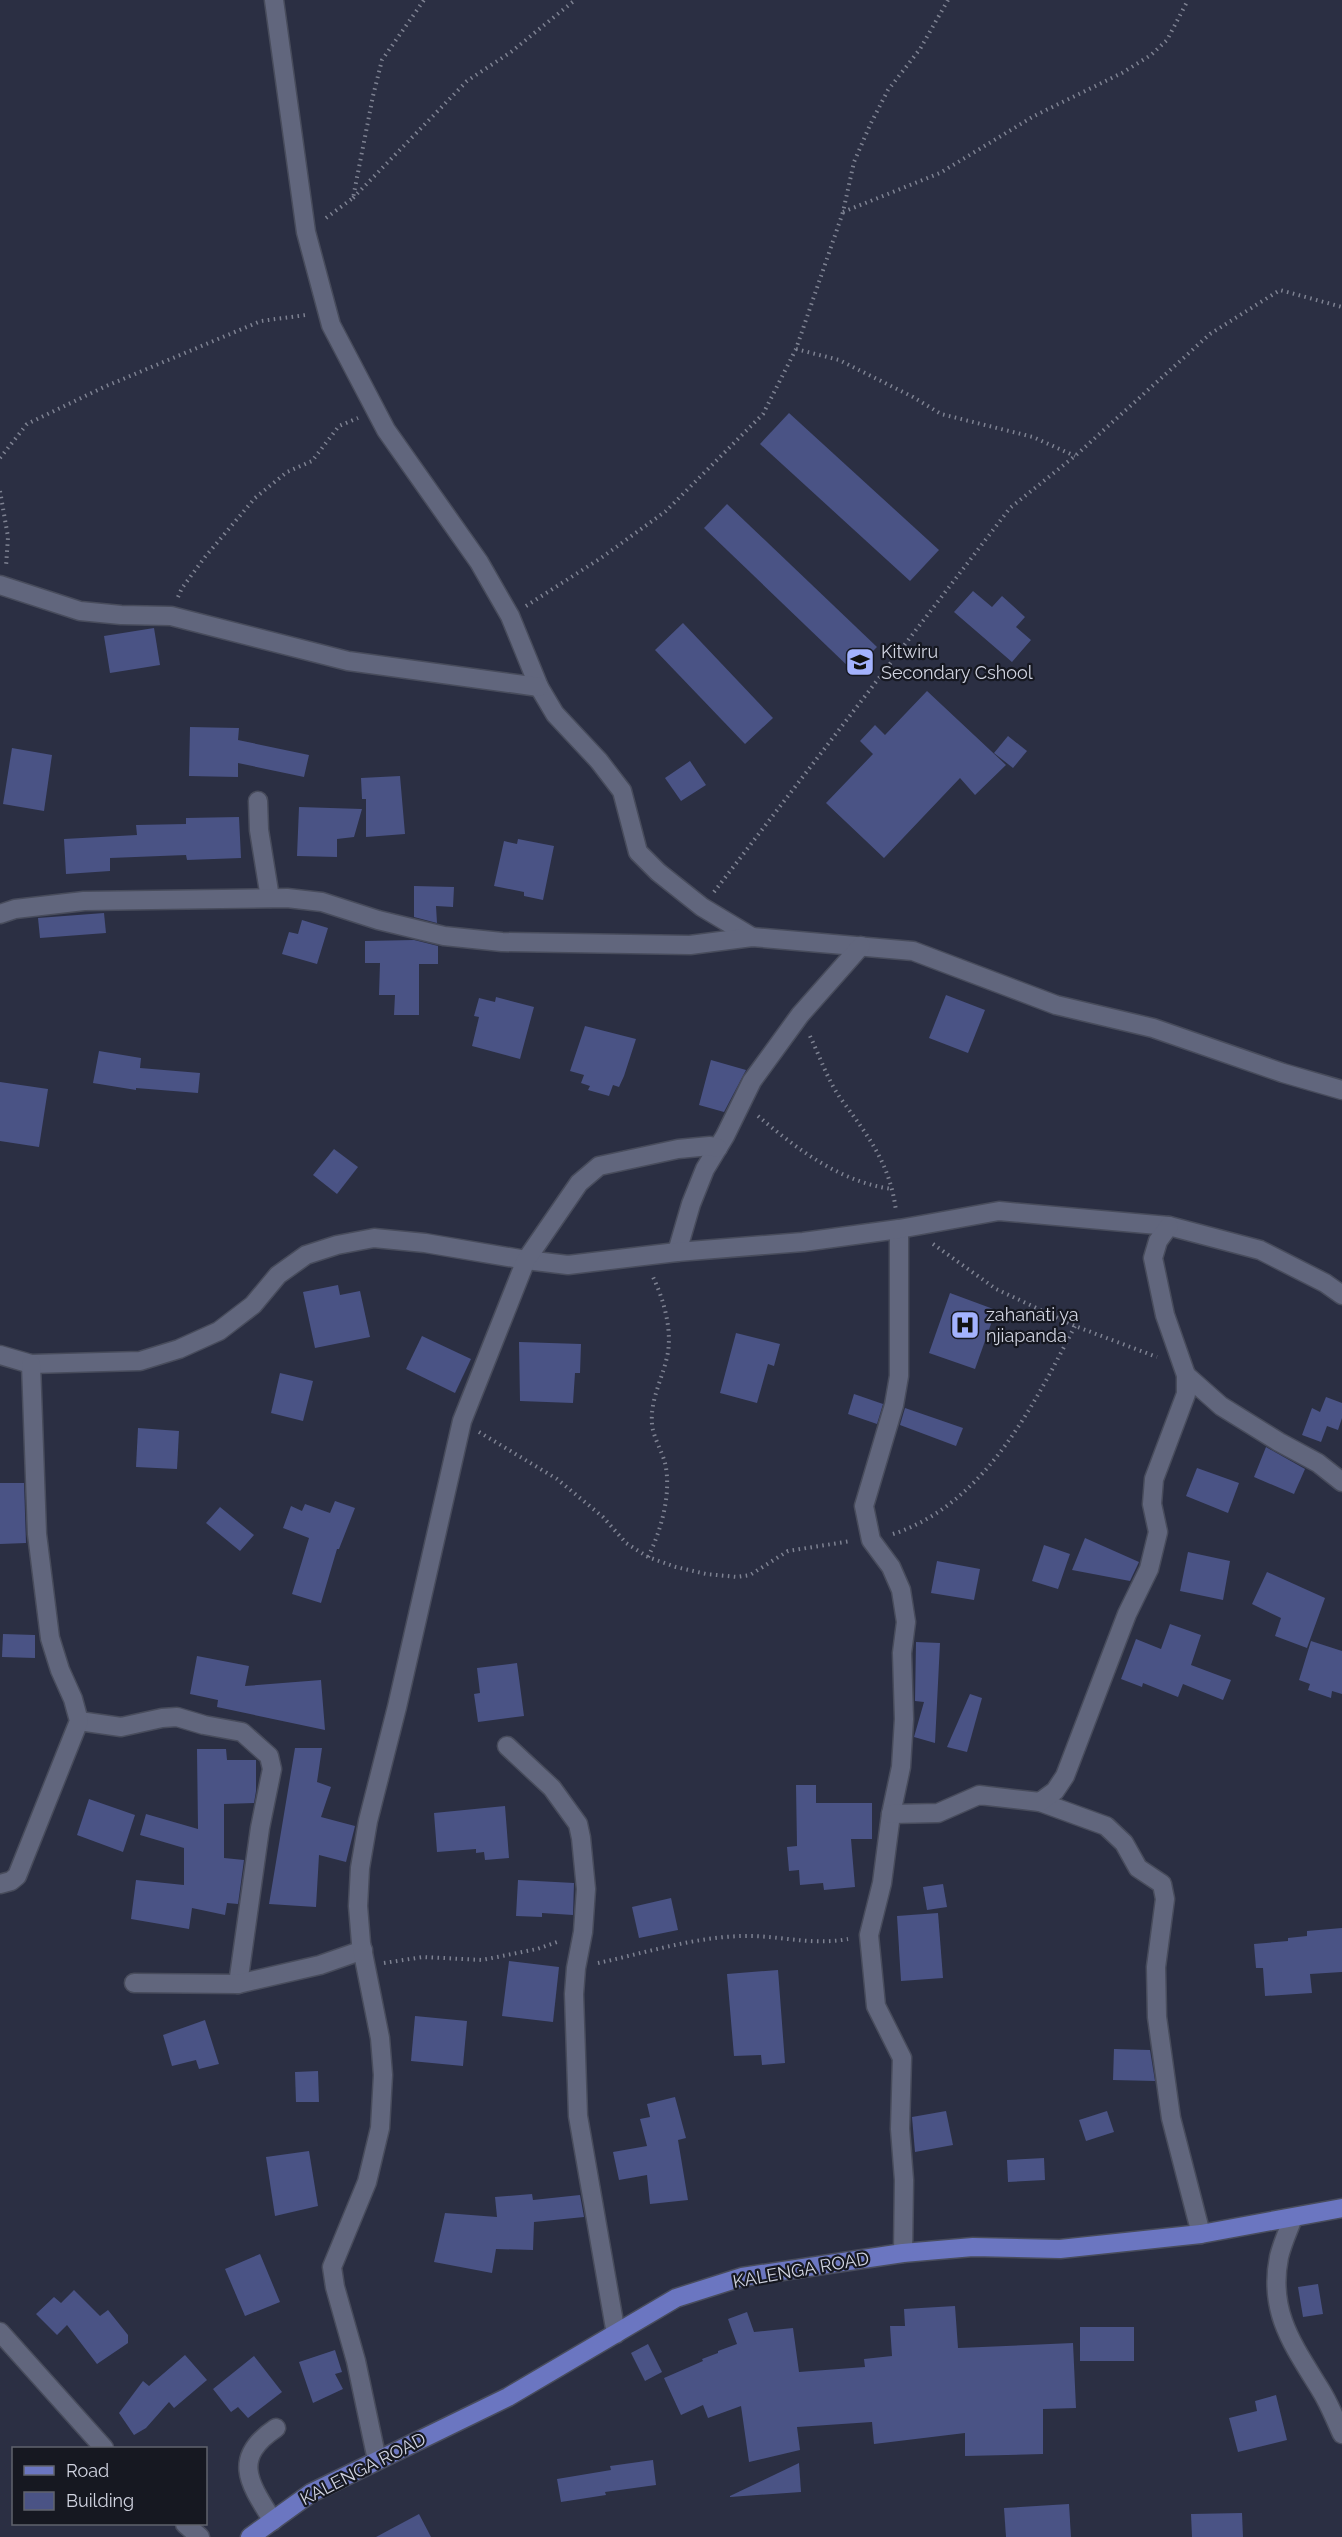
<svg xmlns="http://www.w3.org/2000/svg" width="1342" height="2537" font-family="Raleway,sans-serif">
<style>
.building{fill:#4a5385}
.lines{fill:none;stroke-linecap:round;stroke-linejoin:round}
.minor-casing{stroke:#484c5c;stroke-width:21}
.major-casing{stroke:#484c5c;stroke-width:21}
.path{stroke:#7e8292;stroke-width:4;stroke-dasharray:1.5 4.5;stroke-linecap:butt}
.minor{stroke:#61667d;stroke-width:18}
.major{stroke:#6b76c1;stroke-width:18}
.labels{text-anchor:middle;stroke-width:4.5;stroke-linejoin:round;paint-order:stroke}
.poi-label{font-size:18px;fill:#d0d3e0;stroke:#161821;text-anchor:start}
.street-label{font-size:18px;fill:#d0d3e0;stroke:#161821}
</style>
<rect width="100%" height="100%" fill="#2b2f43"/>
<g class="building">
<path d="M789 413 939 550 910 581 760 444Z"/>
<path d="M727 504 877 647 853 671 704 528Z"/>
<path d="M973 591 992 607 1002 596 1025 617 1016 627 1031 640 1012 662 954 612Z"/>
<path d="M683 623 773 718 745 744 655 650Z"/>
<path d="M154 628 160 665 110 673 104 636Z"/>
<path d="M927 691 1006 765 975 795 960 778 884 858 826 803 873 754 860 741 875 725 885 735Z"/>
<path d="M190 727 239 728 238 740 309 755 304 777 238 763V777L189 776Z"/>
<path d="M1008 736 1027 751 1013 768 994 753Z"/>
<path d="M12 748 52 755 44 811 3 804Z"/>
<path d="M690 761 706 785 681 801 665 778Z"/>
<path d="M400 776 405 834 366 837V799H362L361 778Z"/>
<path d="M299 807 362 809 354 837 337 839V857L297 856Z"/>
<path d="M239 817 241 858 187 860 186 855 110 858V871L66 874 64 839 137 835 136 825 186 824V818Z"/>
<path d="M518 839 554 846 543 900 524 896V892L494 886 504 841 517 844Z"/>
<path d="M414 886 454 887 453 907 436 906 437 923 414 917Z"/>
<path d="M104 913 106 933 40 938 38 918Z"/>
<path d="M302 920 328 928 317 964 282 954 289 932 298 934Z"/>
<path d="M414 940 438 946V964H419V1015H394L395 995H379L380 963H365V941Z"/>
<path d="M946 995 985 1010 968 1053 929 1038Z"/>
<path d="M496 997 534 1007 520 1059 472 1046 479 1017 474 1016 479 998 495 1002Z"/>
<path d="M585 1026 636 1039 624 1076 619 1087 613 1085 609 1096 588 1090 590 1086 581 1083 584 1075 570 1071Z"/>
<path d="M99 1051 141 1058 140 1068 200 1073 198 1093 136 1088V1090L93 1083Z"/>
<path d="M711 1060 746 1070 724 1112 699 1105Z"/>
<path d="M0 1082 48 1089 39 1147 0 1141Z"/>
<path d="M334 1149 358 1167 337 1194 313 1175Z"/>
<path d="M338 1285 340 1295 360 1291 370 1337 315 1348 303 1292Z"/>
<path d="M950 1293 996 1310 975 1369 929 1353Z"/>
<path d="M736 1333 780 1344 774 1366 768 1364 757 1403 720 1393Z"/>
<path d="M422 1336 471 1359 455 1393 406 1369Z"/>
<path d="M519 1342 581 1344 580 1373H575L573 1403 520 1401Z"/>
<path d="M280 1373 313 1381 303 1421 271 1413Z"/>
<path d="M854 1394 883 1404 877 1424 848 1414Z"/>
<path d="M1326 1397 1342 1403V1418L1338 1430 1327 1426 1321 1442 1302 1435 1312 1408 1320 1412Z"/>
<path d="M905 1408 963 1428 956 1446 900 1425Z"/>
<path d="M138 1428 179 1431 177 1469 136 1467Z"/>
<path d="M1266 1447 1305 1469 1294 1494 1254 1477Z"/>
<path d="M1197 1468 1239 1483 1228 1513 1186 1496Z"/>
<path d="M0 1483H24L26 1543 0 1544Z"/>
<path d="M335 1501 355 1508 339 1549H337L321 1603 292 1594 309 1538 283 1528 291 1506 302 1511 305 1504 330 1513Z"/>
<path d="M220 1507 254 1535 240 1551 206 1523Z"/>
<path d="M1085 1538 1139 1562 1130 1581 1072 1570Z"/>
<path d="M1044 1545 1070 1554 1058 1589 1032 1581Z"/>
<path d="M1188 1552 1230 1561 1223 1600 1180 1591Z"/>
<path d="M937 1561 980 1569 974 1600 931 1593Z"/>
<path d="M1267 1572 1325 1598 1307 1648 1275 1636 1281 1618 1252 1604Z"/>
<path d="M1170 1624 1201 1635 1191 1665 1231 1680 1223 1700 1183 1684 1178 1697 1143 1683 1142 1687 1121 1679 1136 1639 1161 1649Z"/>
<path d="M3 1634 35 1635V1658L2 1657Z"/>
<path d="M1311 1641 1342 1651V1694L1332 1691 1331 1698 1308 1690 1310 1684 1299 1680Z"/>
<path d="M916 1642 940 1643 935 1743 914 1737 924 1702 915 1701Z"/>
<path d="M197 1656 249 1666 245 1686 321 1680 325 1730 217 1707 218 1700 190 1694Z"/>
<path d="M517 1663 524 1716 478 1722 474 1694 480 1693 477 1668Z"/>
<path d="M970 1694 982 1698 967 1752 947 1747Z"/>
<path d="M295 1748H322L317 1782 331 1787 321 1817 355 1826 346 1862 319 1855 316 1907 269 1904Z"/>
<path d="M197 1749H226L227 1760H256V1791L254 1803 224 1804V1858L244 1860 238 1904 227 1903 225 1915 192 1908 189 1929 131 1919 136 1880 184 1885V1848L140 1835 146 1814 198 1829Z"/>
<path d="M796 1785H816V1803H872V1839H851L855 1887 824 1890 823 1883 800 1885 799 1870 789 1871 787 1847 797 1846Z"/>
<path d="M89 1799 135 1815 123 1852 77 1835Z"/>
<path d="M505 1806 509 1858 485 1860 484 1852 476 1853V1849L437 1852 434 1813Z"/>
<path d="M518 1880 574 1883 573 1915 542 1913V1917L516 1916Z"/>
<path d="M943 1884 947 1907 927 1910 923 1887Z"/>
<path d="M671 1898 678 1930 639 1938 632 1907Z"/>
<path d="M938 1913 943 1978 901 1981 897 1916Z"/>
<path d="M1342 1928V1972L1310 1974 1312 1993 1265 1996 1263 1968H1256L1254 1944 1288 1941V1938L1307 1936V1931Z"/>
<path d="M509 1961 559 1967 553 2022 502 2016Z"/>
<path d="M778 1970 785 2063 762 2065 761 2055 734 2056 727 1974Z"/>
<path d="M415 2016 467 2021 463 2066 411 2061Z"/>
<path d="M205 2020 219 2064 199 2069 196 2060 172 2066 163 2035Z"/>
<path d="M1114 2049 1150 2050 1155 2081 1113 2080Z"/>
<path d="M318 2071 319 2102H296L295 2072Z"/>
<path d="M675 2097 686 2138 678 2140 688 2200 650 2204 647 2175 619 2180 613 2152 647 2146 640 2119 650 2117 647 2104Z"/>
<path d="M946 2111 953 2145 915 2152 912 2117Z"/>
<path d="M1107 2111 1114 2132 1086 2141 1079 2120Z"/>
<path d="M309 2151 318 2206 275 2216 266 2157Z"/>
<path d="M1044 2158 1045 2180 1008 2182 1007 2160Z"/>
<path d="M532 2194 533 2200 580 2195 584 2217 534 2222 533 2250 496 2249 492 2273 434 2262 445 2213 497 2217 495 2197Z"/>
<path d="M260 2254 280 2302 245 2316 225 2269Z"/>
<path d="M1318 2284 1323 2314 1303 2317 1298 2287Z"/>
<path d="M74 2290 100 2316 108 2310 128 2335V2343L97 2364 67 2325 57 2335 36 2314 54 2297 61 2303Z"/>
<path d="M955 2306 958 2348 1073 2343 1076 2408 1043 2409V2454L965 2456V2433L874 2444 872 2422 797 2427 800 2450 749 2462 741 2406 708 2418 703 2405 681 2415 664 2378 703 2361 702 2359 718 2353V2351L737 2344 728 2319 747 2312 754 2332 793 2328 799 2372 865 2367 864 2359 892 2356 890 2326H905L904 2309Z"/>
<rect x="1080" y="2327" width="54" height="34"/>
<path d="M648 2344 662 2372 645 2381 631 2353Z"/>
<path d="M335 2350 342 2372 335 2374 343 2389 313 2403 299 2362Z"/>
<path d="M185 2355 207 2380 174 2408 169 2402 146 2428 134 2435 119 2413 143 2381 149 2386Z"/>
<path d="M254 2356 282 2392 248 2418 238 2407 231 2412 213 2389Z"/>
<path d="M1276 2395 1287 2440 1238 2452 1229 2418 1257 2411 1255 2401Z"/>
<path d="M653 2460 656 2485 605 2492 606 2495 561 2502 557 2479 611 2470 610 2466Z"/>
<path d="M799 2463 801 2492 730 2497V2496Z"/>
<path d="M1069 2504 1071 2537H1006L1004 2508Z"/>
<path d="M1242 2513 1243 2537H1192L1191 2514Z"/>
<path d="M419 2514 431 2537H376Z"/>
</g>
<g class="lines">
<g class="minor-casing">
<g id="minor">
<path d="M274 0 306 232 331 325 386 430 479 562 510 616 539 687 555 714 599 761 622 791 638 852 658 872 702 907 752 937"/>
<path d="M0 585 80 611 121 615 171 616 348 661 539 687"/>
<path d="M258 801 259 830 270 898"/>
<path d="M0 914 15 909 84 901 287 898 322 902 378 920 444 936 502 942 690 945 752 937 913 951 1056 1005 1153 1028 1283 1073 1342 1090"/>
<path d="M899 1229V1376L894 1405 864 1506 871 1540 891 1567 901 1590 906 1622 902 1653 904 1719 901 1767 891 1814 882 1883 869 1935 876 2006 902 2058 900 2129 904 2180 903 2253"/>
<path d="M677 1252 691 1204 705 1169 725 1136 752 1081 800 1015 861 946"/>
<path d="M0 1355 31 1364 140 1361 179 1349 219 1331 253 1305 278 1275 306 1255 337 1245 374 1238 425 1243 526 1260 568 1265 677 1252 803 1242 899 1229 999 1211 1169 1226 1260 1250 1325 1283 1342 1295"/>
<path d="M1186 1375 1221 1406 1279 1442 1318 1463 1342 1482"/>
<path d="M79 1721 121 1727 162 1718 177 1717 204 1725 242 1732 269 1756 272 1769 260 1828 238 1984"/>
<path d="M507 1746 552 1788 578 1824 581 1838 586 1889 583 1932 576 1968 574 1994 578 2116 616 2334"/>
<path d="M1040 1802 1106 1826 1124 1843 1138 1868 1162 1884 1165 1899 1156 1967 1157 2017 1171 2118 1201 2234"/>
<path d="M891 1814 938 1813 979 1795 1040 1802 1055 1791 1065 1776 1127 1614 1149 1569 1158 1532 1152 1504 1154 1479 1186 1394V1375L1165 1315 1153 1258 1158 1241 1169 1226"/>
<path d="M0 1884 11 1881 17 1876 79 1721 73 1699 60 1670 50 1638 37 1534 31 1364"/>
<path d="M134 1983 238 1984 320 1965 363 1950"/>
<path d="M1293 2218C1288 2231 1282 2244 1279 2257 1268 2312 1293 2345 1320 2389 1329 2403 1335 2419 1342 2434"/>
<path d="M0 2332 104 2448"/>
<path d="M377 2460 356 2361 335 2287 332 2267 367 2182 380 2128 383 2075 380 2038 361 1943 358 1906 360 1868 368 1821 397 1707 462 1421 526 1260 579 1183 599 1166 678 1149 710 1146 718 1148"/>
<path d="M273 2521C249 2483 231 2458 276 2428"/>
<path d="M185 2524 200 2537"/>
</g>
</g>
<g class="major-casing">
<path id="major" d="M250 2537 311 2493 508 2397 676 2298 742 2277 903 2253 973 2247 1060 2249 1201 2234 1342 2208"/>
</g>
<g class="path">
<path d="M353 198 467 81 511 52 575 0"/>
<path d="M843 212 940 173 1034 116 1122 73 1151 55 1167 40 1188 0"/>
<path d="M326 218 353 198 373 96 382 60 424 0"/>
<path d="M796 349 839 360 913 397 941 414 1033 437 1075 456"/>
<path d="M0 458 27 424 104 387 261 321 306 315"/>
<path d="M0 491 8 537 6 567"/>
<path d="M178 597 182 588 205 557 255 498 287 472 312 461 339 426 358 418"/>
<path d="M526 606 601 558 666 511 763 414 796 349 843 212 854 162 870 125 888 90 920 49 948 0"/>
<path d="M714 892 1010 508 1075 456 1210 334 1280 290 1342 307"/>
<path d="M810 1036C820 1057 828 1081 841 1099 868 1136 890 1163 896 1211"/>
<path d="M758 1116C797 1149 840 1182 892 1189"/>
<path d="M933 1244 996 1289 1075 1326 1157 1357"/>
<path d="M479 1432 557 1479 603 1517 626 1543 648 1557 676 1567 706 1574 737 1577 750 1575 788 1551 851 1541"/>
<path d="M893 1534C985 1504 1033 1406 1075 1326"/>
<path d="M648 1557C661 1531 672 1493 665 1463 662 1451 653 1437 652 1424 650 1400 662 1380 667 1357 673 1332 664 1300 653 1277"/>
<path d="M384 1963 423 1957 482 1960 537 1949 560 1941"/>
<path d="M598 1963C645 1953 694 1937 743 1936 779 1935 810 1946 848 1939"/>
</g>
<use href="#minor" class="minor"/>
<use href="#major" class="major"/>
</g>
<defs>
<g id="school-square" transform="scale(1.5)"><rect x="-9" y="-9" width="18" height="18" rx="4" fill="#a3b2fd" stroke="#161821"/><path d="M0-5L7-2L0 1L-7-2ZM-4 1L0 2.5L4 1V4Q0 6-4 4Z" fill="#111"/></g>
<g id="hospital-square" transform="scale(1.5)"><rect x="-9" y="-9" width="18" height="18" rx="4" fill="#a3b2fd" stroke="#161821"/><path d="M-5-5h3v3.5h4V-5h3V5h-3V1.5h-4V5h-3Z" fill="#111"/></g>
</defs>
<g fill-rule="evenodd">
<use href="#school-square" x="860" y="662"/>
<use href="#hospital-square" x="965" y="1325"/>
</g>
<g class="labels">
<g class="poi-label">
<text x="881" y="658">Kitwiru<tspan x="881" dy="21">Secondary Cshool</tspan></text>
<text x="986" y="1321">zahanati ya<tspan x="986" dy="21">njiapanda</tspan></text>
</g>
<g class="street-label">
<text transform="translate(801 2270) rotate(-10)" y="6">KALENGA ROAD</text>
<text transform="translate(363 2469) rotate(-27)" y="6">KALENGA ROAD</text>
</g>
</g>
<rect x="12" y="2447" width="195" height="78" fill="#161821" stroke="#60636d" stroke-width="1.5"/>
<rect x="24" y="2466" width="30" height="9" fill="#6b76c1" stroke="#60636d" stroke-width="1.5"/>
<text x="66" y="2477" font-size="18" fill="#d0d3e0">Road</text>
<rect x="24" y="2492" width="30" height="18" fill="#4a5385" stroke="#60636d" stroke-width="1.5"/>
<text x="66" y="2507" font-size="18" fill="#d0d3e0">Building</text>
</svg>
